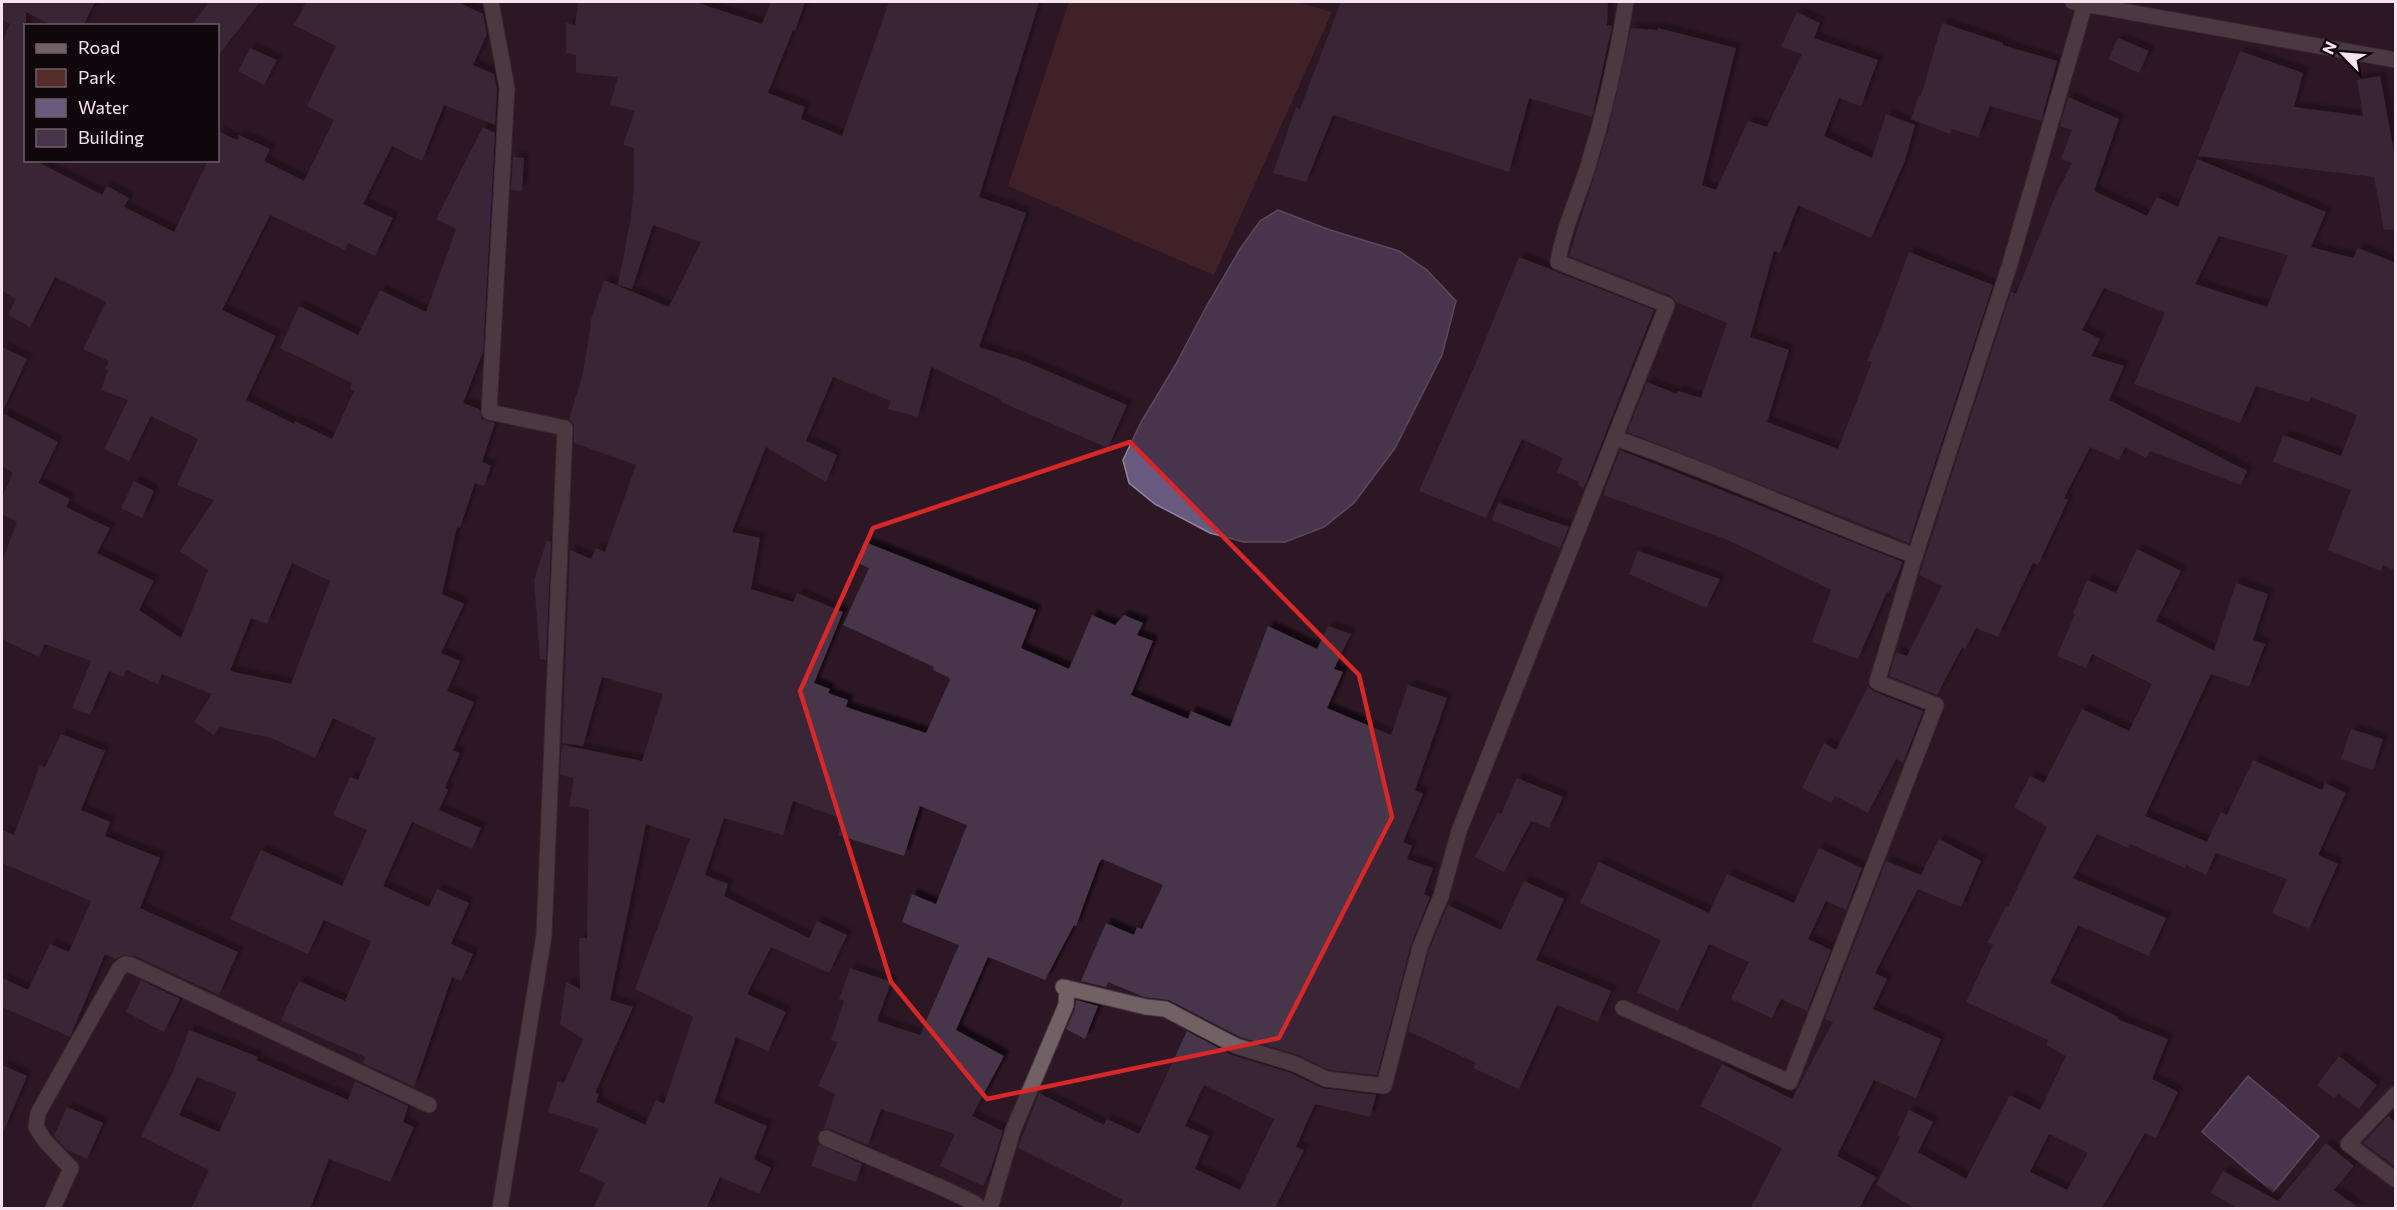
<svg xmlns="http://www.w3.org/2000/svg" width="2397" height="1210" font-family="Commissioner,sans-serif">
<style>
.green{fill:#552e2b}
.water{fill:#685a7e;stroke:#92839f;stroke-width:1.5}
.building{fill:#473449;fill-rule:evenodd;filter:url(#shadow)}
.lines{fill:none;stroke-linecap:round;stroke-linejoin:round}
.minor-casing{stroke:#4a3441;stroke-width:17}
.minor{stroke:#706164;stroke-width:15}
.marked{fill:none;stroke:#d62828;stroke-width:4.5;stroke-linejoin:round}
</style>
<defs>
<filter id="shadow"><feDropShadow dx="5.5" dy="-5.5" stdDeviation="1.5" flood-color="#0009"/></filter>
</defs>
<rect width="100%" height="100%" fill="#2e1725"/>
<path class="green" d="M1069 2H1297L1332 12 1214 275 1008 186Z"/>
<g class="water">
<path d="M1278 210 1327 229 1399 251 1427 270 1456 301 1442 355 1395 448 1354 503 1324 527 1285 542H1244L1210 533 1155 504 1129 483 1123 460 1141 422 1176 364 1205 309 1240 249 1260 221Z"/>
<path d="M2248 1076 2319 1136 2273 1192 2202 1132Z"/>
</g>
<g class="building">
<path d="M2 2H95L83 26H53L26 12V160H34L102 195 107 186 129 198 124 207 174 232 208 160H218V131L237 140 239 135 270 149 264 161 304 181 334 120 307 106 336 46 294 25 306 2H457L483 14 487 34 473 65 494 74 497 89 495 125 444 105 422 161 392 146 363 204 393 218 375 256 348 243 345 250 270 215 222 310 276 336 246 400 294 424 295 421 332 439 354 391 350 389 352 383 280 348 299 306 358 335 380 290 426 312 456 229 436 219 483 127 495 133 483 352 463 403 479 409 482 419 495 423 482 462 491 466 484 486 475 483 460 528 457 527 442 594 464 604 441 653 460 661 447 691 474 702 453 750 460 753 445 788 448 790 439 810 481 828 472 849 412 822 383 886 429 907 437 889 469 903 451 944 473 954 461 981 452 977 414 1087 363 1063 365 1057 281 1020 299 981 345 1001 371 941 324 920 308 954 230 919 261 850 342 886 367 830 333 815 350 777 358 780 376 738 333 718 315 758 271 738 220 727 214 735 194 722 212 694 162 674 158 684 126 670 123 677 109 671 90 715 72 708 91 661 45 644 39 657 2 639V562L17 522 2 514V497L13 473 2 466V413L58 442 38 483 70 499 66 507 110 528 97 553 154 581 139 610 181 638 208 570 180 551 214 500 177 485 198 439 151 416 129 461 104 449 128 400 101 390 108 370 105 369 109 361 83 349 106 302 55 277 30 327 8 315 16 299 2 291V42L10 24 2 20ZM292 563 330 581 291 684 230 671 251 618 267 624Z"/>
<path d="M209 2H260L218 56V26H191Z"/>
<path d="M578 2H695L762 24 771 2H805L795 31 793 30 768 93 805 107 801 119 842 136 889 2H1039L979 197 1026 213 979 347 1024 361 1127 405 1108 448 1001 402 1002 400 931 367 918 417 888 409 891 401 833 377 806 441 837 455 826 482 766 447 732 532 760 538 751 589 793 602 797 593 843 612 814 683 830 689 828 693 848 700 846 707 926 733 950 680 948 677 933 670 934 667 843 625 869 568 855 562 865 542 1036 610 1021 648 1069 669 1092 615 1115 625 1124 615 1143 623 1137 635 1153 641 1131 695 1188 719 1191 711 1230 727 1268 626 1317 649 1328 626 1351 634 1334 669 1343 672 1327 708 1391 735 1408 685 1447 698 1415 790 1423 794 1403 842 1412 846 1407 859 1433 868 1424 894 1430 897 1411 945 1377 1075 1329 1070 1298 1055 1240 1037 1169 1000 1144 997 1108 982 1106 987 1081 981 1106 923 1134 935 1137 927 1142 929 1163 885 1102 859 1099 863 1076 926 1074 925 1045 980 988 957 956 1030 1004 1056 972 1116 1003 1131 991 1169 983 1186 940 1166 955 1134 881 1109 868 1145 830 1129H824L835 1094 818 1086 838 1042 831 1040 844 1001 839 999 850 968 891 982 877 1021 920 1035 959 945 902 922 912 894 936 904 967 825 920 806 904 856 838 835 843 819 793 801 783 835 724 818 705 875 728 884 724 896 809 938 817 921 847 935 829 973 771 947 747 994 786 1012 768 1051 736 1037 714 1103 767 1126 754 1159 771 1168 759 1194 720 1177 706 1209H593L605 1183 579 1171 599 1129 548 1112 558 1081 564 1083 583 1039 560 1024 566 982 580 989 579 938H587L589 809 569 806 574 778 560 775 561 753 563 745 642 761 663 694 602 677 583 746 562 743 570 550 591 559 596 548 605 552 636 465 574 443V424L569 419 582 377 591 324 590 323 604 280 669 307 701 242 653 225 632 289 618 285 631 217 634 187V148L623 145 635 111 610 105 618 77 576 73V55L566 53V23L575 25ZM646 824 690 839 635 989 693 1017 664 1104 656 1100 645 1125 596 1102 599 1094 595 1093 633 1007 610 1000Z"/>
<path d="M1341 2H1608L1607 25 1612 26 1592 117 1529 98 1509 172 1333 115 1306 182 1273 173 1296 107 1300 109Z"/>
<path d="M1797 12 1820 23 1814 38 1878 60 1861 106 1839 98 1824 136 1872 158 1886 114 1915 125 1904 163 1871 238 1798 205 1780 253 1774 251 1750 337 1789 350 1767 422 1838 449 1872 362 1867 361 1881 328 1909 252 1993 285 1909 543 1627 432 1647 382 1677 394 1678 391 1701 398 1727 323 1676 302 1671 296 1569 256 1608 131 1631 28 1657 30 1658 28 1736 48 1702 185 1716 190 1748 121 1767 127 1802 54 1781 47Z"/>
<path d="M1942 23 2003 43V45L2057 61 2041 121 1990 106 1978 137 1952 129 1950 134 1911 119 1919 95 1921 96Z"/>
<path d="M2118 38 2149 51 2139 73 2108 59Z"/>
<path d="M250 48 277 60 264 85 238 71Z"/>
<path d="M2240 51 2303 73 2294 107 2363 116 2357 80 2380 76 2396 162V229L2384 230 2374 177 2198 156Z"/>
<path d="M2068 97 2119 119 2094 191 2147 216 2157 197 2178 207 2197 159 2326 212 2311 247 2353 258 2358 248 2396 263V571L2383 565 2381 571 2328 550 2351 490 2273 462 2283 435 2341 456 2357 415 2311 397 2309 402 2256 386 2240 423 2134 384 2165 313 2104 288 2082 330 2100 339 2091 356 2124 366 2109 400 2247 471 2241 485 2150 451 2146 458 2125 447 2119 460 2090 447 2064 498 2068 500 2038 565 2033 563 1998 637 1976 628 1965 649 1962 647 1937 695 1889 676 1896 652 1907 656 1942 586 1919 575 2011 292 2016 294 2057 192 2072 163 2061 159 2072 130 2060 126ZM2219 236 2288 255 2267 307 2195 284Z"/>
<path d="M513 157 524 158 522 191 511 190Z"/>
<path d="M1519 257 1654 310 1584 488 1578 486 1579 482 1557 472 1563 458 1522 439 1486 518 1419 491 1475 365Z"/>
<path d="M2 347 27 359 2 413Z"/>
<path d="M1620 450 1903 562 1889 593 1887 592 1858 659 1812 642 1831 590 1728 540 1603 495Z"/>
<path d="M134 481 154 491 142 518 121 508Z"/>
<path d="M1498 503 1569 527 1560 548 1492 520Z"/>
<path d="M547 540 551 542 546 660 540 659 534 580Z"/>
<path d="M2137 549 2181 571 2156 621 2214 651 2236 583 2268 594 2253 640 2265 644 2249 687 2211 674 2145 816 2207 842 2221 812 2227 815 2253 760 2322 790 2325 783 2346 793 2318 855 2338 864 2309 929 2272 913 2287 879 2216 853 2206 875 2186 865 2185 868 2130 844 2128 848 2097 834 2073 878 2166 918 2149 956 2078 925 2050 983 2118 1017 2117 1019 2168 1039 2152 1079 2178 1092 2156 1138 2145 1133 2102 1208 2103 1209H1916L1876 1185 1900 1137 1897 1135 1909 1110 1933 1122 1918 1152 1966 1179 2010 1095 2040 1110 2066 1056 2046 1045 2048 1040 1966 1002 1993 945 1988 942 2006 906 2008 907 2047 827 2014 807 2030 776 2044 783 2082 709 2129 731 2152 684 2092 654 2086 668 2057 656 2075 614 2073 613 2087 580 2116 593ZM2049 1134 2088 1153 2067 1190 2030 1172Z"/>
<path d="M1638 551 1720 579 1706 608 1629 574Z"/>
<path d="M1868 686 1873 691 1923 711 1903 763 1896 759 1868 813 1835 796 1831 803 1802 788 1824 743 1836 750Z"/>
<path d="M2351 729 2383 739 2373 770 2341 759Z"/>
<path d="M61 734 105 751 81 810 110 822 105 836 160 858 140 908 238 952 219 995 135 956 123 955 116 959 105 954 70 1037 2 1007V978L28 990 50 944 69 952 91 901 2 863V830L14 835 40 765 45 767Z"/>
<path d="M1517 778 1563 797 1549 828 1531 821 1504 872 1475 857 1498 812 1501 814Z"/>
<path d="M1939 839 1981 861 1961 907 1918 889 1875 973 1887 979 1873 1009 1941 1039 1916 1098 1874 1080 1837 1156 1876 1177 1859 1209H1750L1782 1148 1700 1106 1722 1064 1792 1099 1833 1022 1825 1019 1886 861 1921 875Z"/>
<path d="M1819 848 1862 868 1846 910 1826 901 1808 939 1831 950 1807 1011 1781 999 1772 1018 1731 999 1749 962 1709 944 1678 1011 1637 992 1661 940 1580 903 1599 862 1709 913 1727 874 1794 903Z"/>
<path d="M1524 881 1564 899 1536 960 1611 991 1598 1022 1557 1005 1519 1089 1473 1068 1476 1063 1408 1031 1429 950 1448 905 1501 930Z"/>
<path d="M141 980 180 999 164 1032 126 1012Z"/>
<path d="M1076 1000 1098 1006 1085 1039 1066 1029 1075 1009Z"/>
<path d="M189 1030 258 1057 256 1060 348 1100 355 1081 408 1106 403 1122 414 1127 390 1182 329 1159 310 1209H191L209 1170 141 1136 172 1074ZM197 1077 237 1093 219 1132 179 1115Z"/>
<path d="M1187 1031 1232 1055 1291 1073 1322 1088 1376 1095 1370 1117 1315 1104 1296 1147 1304 1150 1276 1206 1281 1209H1119L1123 1200 1018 1148 1039 1093 1104 1125 1107 1119 1139 1134ZM1204 1085 1274 1119 1240 1190 1195 1169 1209 1136 1185 1126Z"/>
<path d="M2339 1056 2377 1085 2359 1109 2338 1093 2334 1098 2317 1085Z"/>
<path d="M2 1065 27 1076 2 1135Z"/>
<path d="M67 1107 103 1123 87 1159 67 1150 54 1136Z"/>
<path d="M2388 1116 2396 1123V1167L2363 1143Z"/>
<path d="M2326 1143 2354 1166 2334 1190 2360 1209H2240L2211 1193 2223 1171 2278 1201Z"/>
<path d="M819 1144 862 1164 856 1182 811 1166Z"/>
</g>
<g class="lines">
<g class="minor-casing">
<g id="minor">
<path d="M491 2 507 88 489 412 565 428 544 935 500 1208"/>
<path d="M2073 2 2396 60"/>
<path d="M1615 438C1717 473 1815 519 1915 556L2009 267 2085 4"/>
<path d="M1063 987 1146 1007 1165 1009 1236 1046 1295 1064 1326 1079 1384 1086 1420 947 1441 896 1459 831 1667 305 1558 262C1563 230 1577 200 1587 169 1604 115 1617 58 1626 2"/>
<path d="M1623 1008 1790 1082 1936 705 1877 682 1915 556"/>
<path d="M2396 1094 2348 1144 2396 1180"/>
<path d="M826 1138 945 1189 974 1203 980 1208"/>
<path d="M53 1208 71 1168 45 1141 36 1127 38 1113 119 969 125 964 131 965 429 1105"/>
<path d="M990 1208 1013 1130 1066 1005 1067 988"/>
</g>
</g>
<use href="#minor" class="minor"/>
</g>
<path d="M0 0H2397V1210H0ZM1130 442 1359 675 1392 817 1279 1038 987 1099 891 982 800 691 873 528Z" fill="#2e1725" fill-opacity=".55" fill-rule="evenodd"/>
<path class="marked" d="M1130 442 1359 675 1392 817 1279 1038 987 1099 891 982 800 691 873 528Z"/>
<rect width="2397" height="1210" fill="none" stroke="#f5e4ed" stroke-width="6"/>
<rect x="24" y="24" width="195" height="138" fill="#10070c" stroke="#6c5f66" stroke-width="1.5"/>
<rect x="36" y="44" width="30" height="9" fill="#706164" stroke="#6c5f66" stroke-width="1.5"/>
<text x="78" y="54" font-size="18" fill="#f5e4ed">Road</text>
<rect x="36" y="69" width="30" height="18" fill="#552e2b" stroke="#6c5f66" stroke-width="1.5"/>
<text x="78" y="84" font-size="18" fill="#f5e4ed">Park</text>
<rect x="36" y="99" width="30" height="18" fill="#685a7e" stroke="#6c5f66" stroke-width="1.5"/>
<text x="78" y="114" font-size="18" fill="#f5e4ed">Water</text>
<rect x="36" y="129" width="30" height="18" fill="#473449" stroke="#6c5f66" stroke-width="1.5"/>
<text x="78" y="144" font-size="18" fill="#f5e4ed">Building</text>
<g transform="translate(2343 54) rotate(295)" stroke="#10070c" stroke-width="4.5" paint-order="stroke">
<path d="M0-4.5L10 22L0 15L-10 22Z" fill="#f5e4ed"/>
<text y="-9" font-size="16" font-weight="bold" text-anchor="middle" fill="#f5e4ed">N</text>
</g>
</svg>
